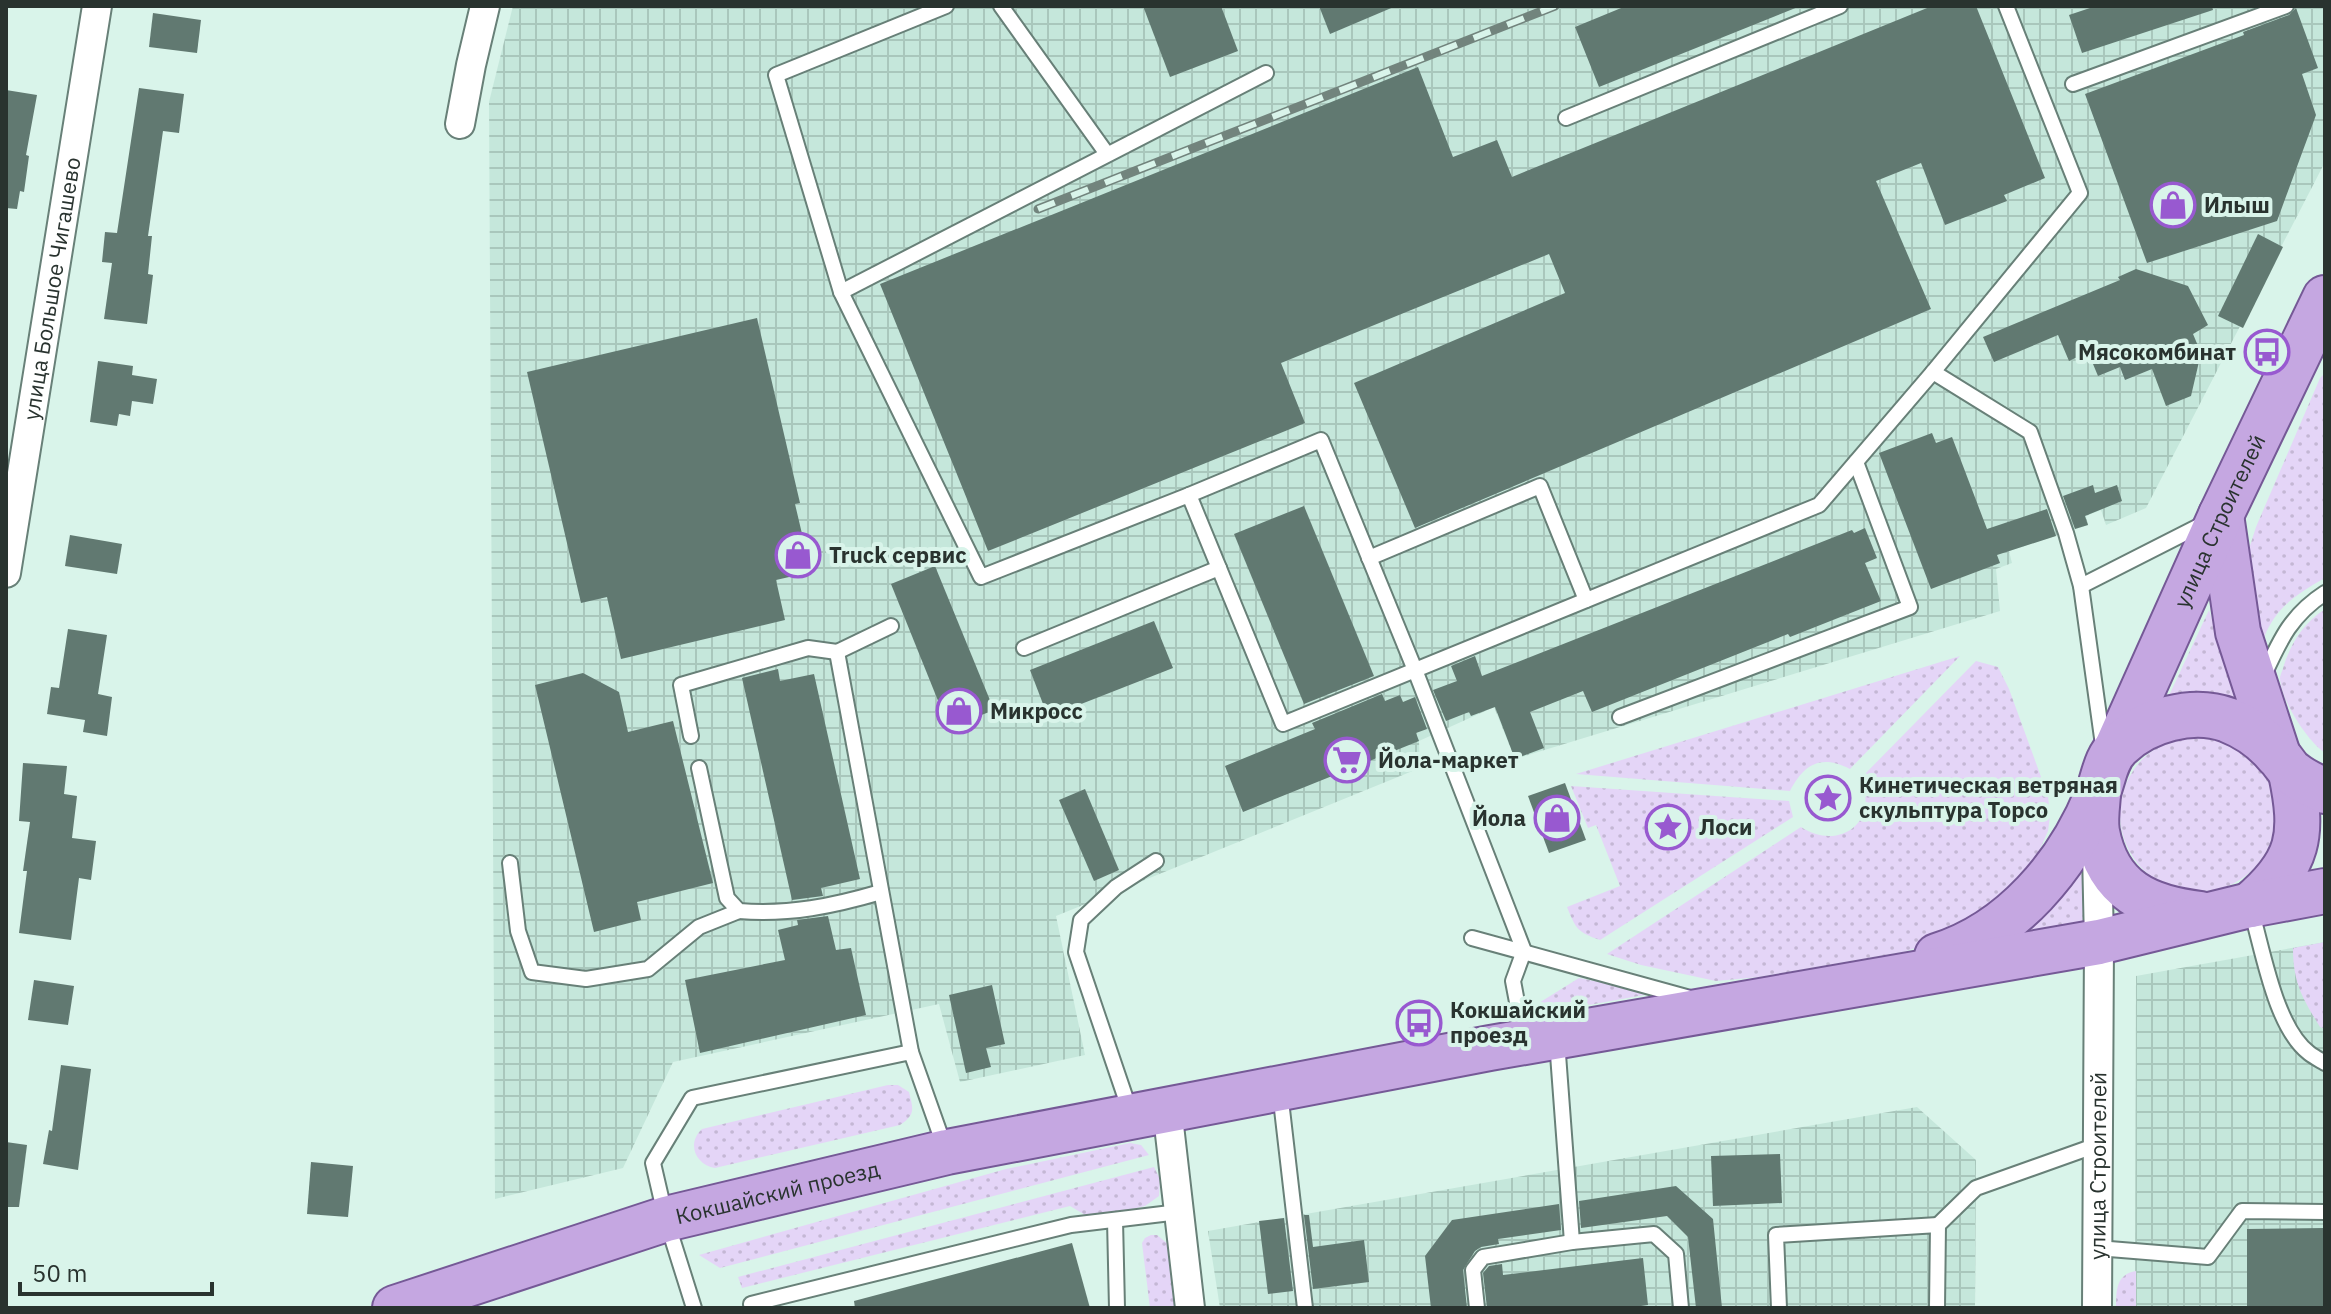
<svg xmlns="http://www.w3.org/2000/svg" width="2331" height="1314" font-family="'IBM Plex Sans',sans-serif">
<style>
.industrial{fill:url(#industrial-grid)}
.grass{fill:url(#grass-dots)}
.building{fill:#617971}
.lines{fill:none;stroke-linecap:round;stroke-linejoin:round}
.lane-casing{stroke:#688078;stroke-width:18}
.street-casing{stroke:#688078;stroke-width:32}
.primary-casing{stroke:#755996;stroke-width:48}
.lane{stroke:#fff;stroke-width:14}
.street{stroke:#fff;stroke-width:28}
.primary{stroke:#c5a7e1;stroke-width:44}
.rail-casing{stroke:#72847d;stroke-width:9}
.rail{stroke:#d9f4ea;stroke-width:6;stroke-dasharray:18;stroke-linecap:butt}
.labels{text-anchor:middle;stroke-width:8;stroke-linejoin:round;paint-order:stroke}
.poi-label{font-size:22px;font-weight:bold;fill:#29332f;stroke:#d9f4ea;text-anchor:start}
.street-label{font-size:22px;fill:#29332f;stroke:#d9f4ea}
</style>
<defs>
<pattern id="industrial-grid" width="8" height="8" patternUnits="userSpaceOnUse" patternTransform="scale(2)"><rect width="8" height="8" fill="#c5e7db"/><path d="M0 4h8M4 0v8" fill="none" stroke="#a9c7bc"/></pattern>
<pattern id="grass-dots" width="8" height="8" patternUnits="userSpaceOnUse" patternTransform="scale(2)"><rect width="8" height="8" fill="#e4d5f7"/><path d="M2 2h.1M6 6h.1" fill="none" stroke="#c4b7d4" stroke-width="1.8" stroke-linecap="round"/></pattern>
</defs>
<rect width="100%" height="100%" fill="#d9f4ea"/>
<g class="industrial">
<path d="M513 6H2325V162L2146 508 2106 525 2101 510 2086 516 2088 525 2009 551 2012 563 1996 569 2000 611 1515 759 1494 707 1419 741 1420 768 1056 916 1085 1055 960 1082 939 1004 673 1062 623 1168 495 1199 489 102Z"/>
<path d="M2325 942V1308H2135L2136 976Z"/>
<path d="M1917 1107 1976 1160 1975 1308H1220L1208 1231Z"/>
</g>
<g class="grass">
<path d="M2325 373V578C2298 593 2275 608 2264 638L2258 615 2248 552 2256 527 2320 378Z"/>
<path d="M2325 609V753C2307 741 2280 699 2280 677 2281 673 2283 669 2284 665 2292 641 2304 623 2325 609Z"/>
<path d="M2209 610 2238 701 2166 702Z"/>
<path d="M1960 656 1850 769C1821 754 1804 764 1790 791L1576 774Z"/>
<path d="M1976 661 1998 667 2009 689 2048 796 2050 816 2048 831 2032 867 1980 911 1931 943 1903 952 1759 977 1716 981 1641 965 1607 954 1801 827C1839 852 1881 821 1860 779Z"/>
<circle cx="2198" cy="814" r="78"/>
<path d="M1571 786 1789 801 1793 817 1600 940C1577 932 1576 929 1567 907L1620 886 1596 825 1588 828Z"/>
<path d="M2091 847 2086 933 1981 953Z"/>
<path d="M2325 942V1029L2320 1027C2302 998 2293 982 2293 948Z"/>
<path d="M1579 978 1655 993 1545 1013 1534 1006Z"/>
<path d="M888 1085H898L909 1092C913 1109 916 1114 900 1125L715 1168C696 1165 686 1144 702 1129Z"/>
<path d="M1130 1143 1141 1145 1149 1155 720 1268 699 1255 1006 1169Z"/>
<path d="M1154 1167 1160 1179 1159 1196 1145 1206 1092 1219 1070 1206 742 1288 738 1277Z"/>
<path d="M1151 1235H1157L1168 1244 1177 1308H1150L1142 1243 1145 1238Z"/>
<path d="M2136 1271V1308H2116C2116 1291 2116 1274 2136 1271Z"/>
</g>
<g class="building">
<path d="M1143 6H1221L1238 51 1170 77Z"/>
<path d="M1319 6H1396L1330 34Z"/>
<path d="M1626 6H1798V7L1599 87 1575 27Z"/>
<path d="M1932 6H1976L2045 178 2004 195 2007 201 1945 225 1921 163 1876 181 1931 309 1415 528 1354 383 1565 293 1549 254 1281 363 1305 423 988 551 880 284 1418 67 1453 157 1497 140 1512 177Z"/>
<path d="M2096 6H2212L2213 10 2082 53 2069 15Z"/>
<path d="M2296 8 2318 68 2302 74 2316 115 2277 221 2147 263 2085 94 2244 35 2243 32 2289 15Z"/>
<path d="M153 13 201 20 197 53 149 47Z"/>
<path d="M139 88 184 94 179 133 163 131 148 236H152L148 274 153 275 147 324 104 319 112 263 102 262 105 232 117 233Z"/>
<path d="M6 90 37 95 26 155 29 156 24 192 20 191 17 209 6 208Z"/>
<path d="M2258 234 2283 247 2243 328 2218 316Z"/>
<path d="M2136 269 2188 286 2208 325 2193 334 2201 353 2191 396 2166 406 2152 369 2125 380 2120 367 2098 376 2088 352 2069 361 2058 335 1994 362 1983 337 2120 280 2118 277Z"/>
<path d="M757 318 800 503 795 504 811 572 776 580 785 620 621 659 607 597 581 603 527 372Z"/>
<path d="M98 361 133 366 132 375 157 379 153 404 132 401 130 416 119 414 117 426 90 422Z"/>
<path d="M1932 433 1936 443 1952 437 1987 529 2047 509 2056 536 1997 555 2000 563 1931 589 1879 453Z"/>
<path d="M2093 485 2095 493 2117 485 2122 501 2085 516 2088 525 2075 529 2063 496Z"/>
<path d="M1304 506 1374 676 1304 704 1234 534Z"/>
<path d="M1865 528 1877 558 1865 563 1881 601 1790 637 1788 634 1592 712 1583 691 1530 712 1544 748 1515 759 1495 707 1471 716 1469 712 1446 721 1433 690 1457 681 1451 666 1475 656 1482 676 1852 530 1854 533Z"/>
<path d="M70 535 122 544 117 574 65 566Z"/>
<path d="M935 566 994 710 949 728 891 584Z"/>
<path d="M1154 621 1173 668 1048 717 1030 670Z"/>
<path d="M68 629 107 635 98 694 112 697 107 736 83 732 85 720 47 714 51 687 59 688Z"/>
<path d="M778 669 780 681 814 674 860 879 821 888 823 896 792 900 742 678Z"/>
<path d="M583 673 619 692 628 732 673 721 713 883 637 902 641 920 594 932 535 685Z"/>
<path d="M1382 694 1385 701 1400 695 1403 702 1415 697 1427 729 1416 733 1419 741 1243 812 1225 766 1315 729 1312 723Z"/>
<path d="M23 763 67 766 64 794 77 796 72 838 96 841 91 880 79 878 71 940 19 933 27 871H23L30 822 19 821Z"/>
<path d="M1565 783 1586 840 1549 853 1528 796Z"/>
<path d="M1085 789 1119 870 1094 881 1059 800Z"/>
<path d="M828 916 836 950 851 948 866 1015 700 1053 685 980 785 960 778 930 798 925 797 920Z"/>
<path d="M34 980 74 986 68 1025 28 1020Z"/>
<path d="M992 985 1005 1044 986 1048 991 1067 966 1073 949 995Z"/>
<path d="M61 1065 91 1069 78 1170 43 1164 49 1130 52 1131Z"/>
<path d="M6 1142 27 1145 19 1207H6Z"/>
<path d="M1780 1154 1782 1203 1713 1206 1711 1156Z"/>
<path d="M311 1162 353 1166 348 1217 307 1214Z"/>
<path d="M1676 1186 1713 1219 1722 1308H1696L1688 1237 1667 1216 1581 1228 1579 1201Z"/>
<path d="M1559 1204 1561 1230 1498 1239 1499 1244 1481 1247 1475 1251 1463 1270 1467 1308H1431L1425 1256 1452 1220Z"/>
<path d="M1304 1215H1309L1313 1247 1364 1240 1369 1282 1313 1289Z"/>
<path d="M1284 1218 1293 1291 1268 1294 1259 1221Z"/>
<path d="M2325 1228V1308H2247V1229Z"/>
<path d="M1072 1243 1090 1308H855L854 1301Z"/>
<path d="M1643 1258 1648 1305 1627 1308H1487L1483 1273 1489 1266 1502 1264 1503 1275Z"/>
</g>
<g class="lines">
<g class="lane-casing">
<g id="lane">
<path d="M946 6 776 75 841 292 981 577 1189 495 1283 724 1819 505 1933 372 2080 193 2006 6"/>
<path d="M1001 6 1107 154"/>
<path d="M2073 84 2286 6"/>
<path d="M1566 118 1840 6"/>
<path d="M841 292 1266 73"/>
<path d="M1933 372 2030 432 2066 533 2081 586 2103 745"/>
<path d="M1189 495 1321 440 1415 670 1524 951 1513 981 1524 1039"/>
<path d="M1369 558 1540 486 1586 600"/>
<path d="M2081 586 2205 523"/>
<path d="M891 626 837 652 911 1052"/>
<path d="M1024 648 1219 568"/>
<path d="M2264 675C2280 640 2291 615 2325 593"/>
<path d="M1620 717 1910 607 1856 462"/>
<path d="M691 736 681 685 808 648 837 652"/>
<path d="M699 768 727 898 739 911C790 915 833 906 881 892"/>
<path d="M510 863 518 931 532 972 586 979 648 969 699 927 739 911"/>
<path d="M2251 910C2263 950 2275 1027 2309 1053 2314 1057 2320 1060 2325 1063"/>
<path d="M1472 938 1690 998"/>
<path d="M1557 1041 1572 1242"/>
<path d="M1280 1092 1305 1308"/>
<path d="M1130 1111 1076 952 1081 920 1116 887 1156 861"/>
<path d="M1115 1220 1117 1308"/>
<path d="M1938 1225 1976 1188 2097 1145"/>
<path d="M2097 1248 2208 1257 2242 1211 2325 1212"/>
<path d="M694 1308 666 1219 653 1163 692 1098 911 1052 945 1148"/>
<path d="M752 1308 751 1304 1071 1225 1179 1212"/>
<path d="M1477 1308 1473 1270 1483 1257 1572 1242 1654 1234 1676 1254 1681 1308"/>
<path d="M1779 1308 1776 1235 1938 1225 1937 1308"/>
</g>
</g>
<g class="street-casing">
<g id="street">
<path d="M460 124 471 65 485 6"/>
<path id="s1" d="M6 573 97 6"/>
<path d="M1167 1108 1190 1308"/>
<path id="s2" d="M2097 1308 2099 942 2097 852"/>
</g>
</g>
<g class="primary-casing">
<g id="primary">
<path d="M2221 515 2238 632 2278 755"/>
<path id="s3" d="M2117 747 2221 515 2325 298"/>
<path d="M2098 795C2097 807 2095 821 2097 832 2108 891 2148 908 2201 914"/>
<path d="M2250 905C2300 863 2304 835 2291 773"/>
<path d="M1937 956C2012 933 2068 866 2097 795 2104 778 2105 759 2119 746 2145 720 2193 707 2228 720 2248 728 2263 738 2277 755 2283 760 2287 769 2293 773 2302 781 2315 786 2325 791"/>
<path id="s4" d="M395 1308 666 1219 947 1152 1490 1048 2099 942 2250 905 2325 891"/>
</g>
</g>
<use href="#lane" class="lane"/>
<use href="#street" class="street"/>
<use href="#primary" class="primary"/>
<g class="rail-casing">
<path id="rail" d="M1038 209 1555 6"/>
</g>
<use href="#rail" class="rail"/>
</g>
<defs>
<g id="shop-ring" transform="scale(2.3)"><circle r="9.5" fill="#d9f4ea" stroke="#9859d0" stroke-width="1.5"/><path d="M-5-2.5h2.3a2.7 3.5 0 0 1 5.4 0H5L5.5 6h-11ZM-1.5-2.5h3a1.5 2.3 0 0 0-3 0Z" fill="#9859d0"/></g>
<g id="bus-ring" transform="scale(2.3)"><circle r="9.5" fill="#d9f4ea" stroke="#9859d0" stroke-width="1.5"/><path d="M-5-6H5V4H4V6H2V4H-2V6H-4V4H-5ZM-3.5-4V0h7V-4ZM-3.5 1.2v1.5H-2V1.2ZM2 1.2v1.5H3.5V1.2Z" fill="#9859d0"/></g>
<g id="supermarket-ring" transform="scale(2.3)"><circle r="9.5" fill="#d9f4ea" stroke="#9859d0" stroke-width="1.5"/><path d="M-6-5.5h2.5l.6 2H6L4.5 2H-2.5L-4.4-4H-6ZM-1.5 3.2a1.3 1.3 0 1 0 .1 0ZM3 3.2a1.3 1.3 0 1 0 .1 0Z" fill="#9859d0"/></g>
<g id="sight-ring" transform="scale(2.3)"><circle r="9.5" fill="#d9f4ea" stroke="#9859d0" stroke-width="1.5"/><path d="M0-6L1.8-2.2L6-1.7L2.9 1.2L3.7 5.4L0 3.3L-3.7 5.4L-2.9 1.2L-6-1.7L-1.8-2.2Z" fill="#9859d0"/></g>
</defs>
<g fill-rule="evenodd">
<use href="#shop-ring" x="2173" y="205"/>
<use href="#bus-ring" x="2267" y="352"/>
<use href="#shop-ring" x="798" y="555"/>
<use href="#shop-ring" x="959" y="711"/>
<use href="#supermarket-ring" x="1347" y="760"/>
<use href="#sight-ring" x="1828" y="798"/>
<use href="#shop-ring" x="1557" y="818"/>
<use href="#sight-ring" x="1668" y="827"/>
<use href="#bus-ring" x="1419" y="1023"/>
</g>
<g class="labels">
<g class="poi-label">
<text x="2204" y="213">Илыш</text>
<text x="2236" y="360" text-anchor="end">Мясокомбинат</text>
<text x="829" y="563">Truck сервис</text>
<text x="990" y="719">Микросс</text>
<text x="1378" y="768">Йола-маркет</text>
<text x="1859" y="793">Кинетическая ветряная<tspan x="1859" dy="25">скульптура Торсо</tspan></text>
<text x="1526" y="826" text-anchor="end">Йола</text>
<text x="1699" y="835">Лоси</text>
<text x="1450" y="1018">Кокшайский<tspan x="1450" dy="25">проезд</tspan></text>
</g>
<g class="street-label">
<text dy="8" stroke="none"><textPath href="#s1" startOffset="288">улица Большое Чигашево</textPath></text>
<text dy="8" stroke="none"><textPath href="#s3" startOffset="248">улица Строителей</textPath></text>
<text dy="8" stroke="none"><textPath href="#s2" startOffset="142">улица Строителей</textPath></text>
<text dy="8" stroke="none"><textPath href="#s4" startOffset="400">Кокшайский проезд</textPath></text>
</g>
</g>
<rect width="2331" height="1314" fill="none" stroke="#29332f" stroke-width="16"/>
<path d="M20 1282v12h192v-12" fill="none" stroke="#29332f" stroke-width="4"/>
<text x="32" y="1282" font-size="24" fill="#29332f" stroke="#d9f4ea" stroke-width="6" paint-order="stroke">50 m</text>
</svg>
